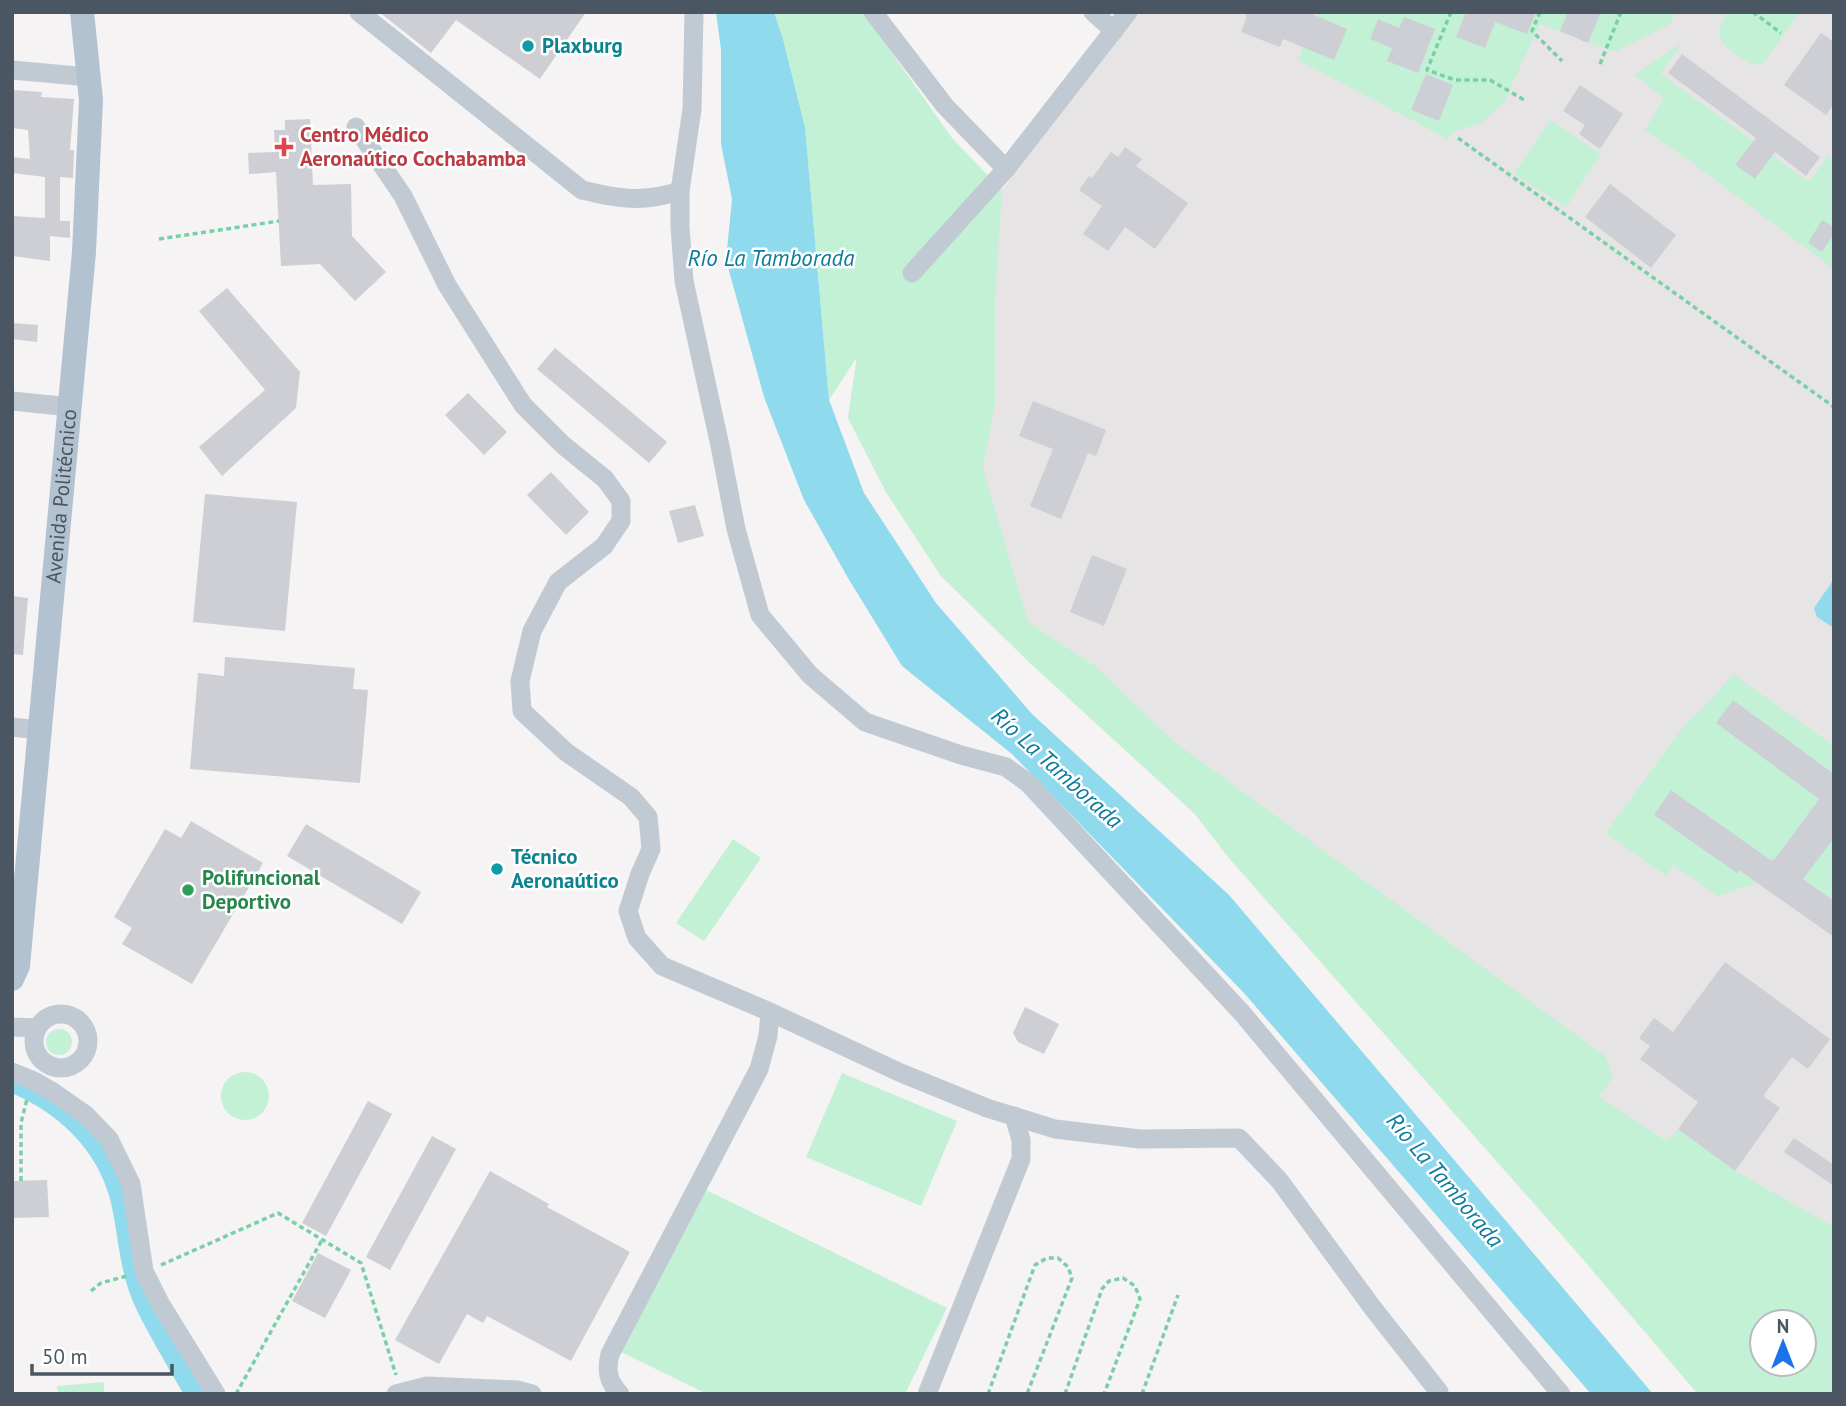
<svg xmlns="http://www.w3.org/2000/svg" width="1846" height="1406" font-family="'PT Sans',sans-serif">
<style>
.education{fill:#e6e4e5;fill-rule:evenodd}
.green{fill:#c3f1d5;fill-rule:evenodd}
.water{fill:#90daee}
.lines{fill:none;stroke-linecap:round;stroke-linejoin:round}
.canal{stroke:#90daee;stroke-width:19}
.building{fill:#cdcfd5}
.path{stroke:#7ad0a6;stroke-width:3.5;stroke-dasharray:5 3.5;stroke-linecap:butt}
.minor{stroke:#c1cad2;stroke-width:19}
.major{stroke:#b3c2d1;stroke-width:24}
.culture-dot{fill:#0f9aa8;stroke:#fff;stroke-width:2.5}
.health-dot{fill:#e0444e;stroke:#fff;stroke-width:2.5}
.leisure-dot{fill:#2e9e5b;stroke:#fff;stroke-width:2.5}
.labels{text-anchor:middle;stroke-width:5;stroke-linejoin:round;paint-order:stroke}
.culture-label{font-size:21px;font-weight:bold;fill:#0d838f;stroke:#fff;text-anchor:start}
.health-label{font-size:21px;font-weight:bold;fill:#be3a42;stroke:#fff;text-anchor:start}
.street-label{font-size:21px;fill:#4a5661;stroke:#fff}
.leisure-label{font-size:21px;font-weight:bold;fill:#27864d;stroke:#fff;text-anchor:start}
.water-label{font-size:23px;font-style:italic;fill:#0c7c9b;stroke:#fff}
</style>
<rect width="100%" height="100%" fill="#f5f3f3"/>
<path class="education" d="M1136 12H1834V1394H1698L1575 1250 1229 858 1194 813 1030 663 941 576 886 492 848 418 857 355 1002 190ZM1762 1322H1804V1364H1762Z"/>
<g class="green">
<path d="M774 12H863L952 138 1002 190 995 302V402L983 469 1028 622 1095 666 1173 741 1605 1056 1613 1077 1599 1097 1667 1141 1678 1129 1735 1171 1834 1227V1394H1698L1575 1250 1229 858 1194 813 1030 663 941 576 886 492 848 418 857 357 829 400 805 127 783 39ZM1762 1322H1804V1364H1762Z"/>
<path d="M1318 12H1676L1670 24 1614 52 1540 24 1503 104 1481 123 1455 131 1448 139 1298 60Z"/>
<path d="M1727 12H1800L1763 64 1753 65C1743 58 1720 47 1719 34 1719 27 1724 19 1727 12Z"/>
<path d="M1682 43 1661 74 1809 182 1829 155 1834 163V269L1693 163 1645 130 1664 98 1634 75Z"/>
<path d="M1550 120 1601 154 1566 207 1514 174Z"/>
<path d="M1733 674 1834 746V901L1774 858 1756 883 1718 896 1674 865 1666 876 1606 833 1686 723 1710 701Z"/>
<path d="M733 839 761 858 704 941 676 923Z"/>
<circle cx="59" cy="1042" r="13"/>
<circle cx="245" cy="1096" r="24"/>
<path d="M842 1073 957 1121 921 1206 806 1157Z"/>
<path d="M700 1187 947 1308 905 1394H707L619 1351Z"/>
<path d="M104 1382V1394H58L57 1386Z"/>
</g>
<g class="water">
<path d="M716 12H774L783 39 805 127 829 400 864 493 936 603 1032 714 1229 895 1653 1394H1591L1244 993 1012 754 902 666 848 578 804 500 764 397 726 260 732 199 721 144V50Z"/>
<path d="M1834 579V628L1817 617 1814 608Z"/>
</g>
<g class="lines">
<path class="canal" d="M12 1083C63 1104 104 1142 119 1196 127 1225 127 1256 137 1285 143 1306 155 1324 165 1343 175 1360 184 1377 195 1394"/>
</g>
<g class="building">
<path d="M379 12H586L540 79 456 20 431 53Z"/>
<path d="M1246 12H1307L1347 29 1334 60 1283 39 1280 47 1241 32 1246 19Z"/>
<path d="M1466 12H1536L1527 34 1495 22 1485 48 1456 37Z"/>
<path d="M1568 12H1601L1588 43 1560 31Z"/>
<path d="M1404 17 1435 29 1418 73 1387 61 1392 48 1370 39 1378 19 1399 28Z"/>
<path d="M1821 33 1834 42V104L1826 115 1784 85Z"/>
<path d="M1682 54 1820 157 1806 176 1775 152 1755 179 1735 165 1756 138 1668 73Z"/>
<path d="M1426 74 1453 85 1439 121 1411 110Z"/>
<path d="M1580 85 1623 114 1600 149 1579 134 1585 125 1563 111Z"/>
<path d="M12 90 42 92 41 97 74 99 70 150H74L73 178 60 177V221H70V238L50 236V261L12 256V216L45 218V177L12 173V157L30 159 28 130 12 128Z"/>
<path d="M310 119 313 185 351 184 352 236 386 272 355 301 320 264 281 266 276 172 249 174 248 153 275 152 274 130H285V120Z"/>
<path d="M1125 147 1142 159 1136 166 1188 203 1155 249 1125 227 1108 251 1083 234 1102 206 1079 190 1089 176 1092 178 1111 152 1118 157Z"/>
<path d="M1610 184 1676 235 1651 268 1585 217Z"/>
<path d="M1822 220 1834 227V234L1822 252 1808 243Z"/>
<path d="M227 288 300 372 296 408 222 476 199 447 265 390 199 311Z"/>
<path d="M12 323 38 325 37 342 12 339Z"/>
<path d="M555 348 667 442 649 463 537 369Z"/>
<path d="M468 393 507 432 484 455 445 415Z"/>
<path d="M1033 401 1106 430 1096 456 1088 453 1061 519 1030 506 1053 449 1019 436Z"/>
<path d="M551 472 589 512 566 535 527 495Z"/>
<path d="M205 494 297 502 285 631 193 622Z"/>
<path d="M695 505 704 536 678 543 669 511Z"/>
<path d="M1092 555 1127 569 1104 626 1070 612Z"/>
<path d="M12 596 28 598 23 655 12 654Z"/>
<path d="M225 657 355 668 353 689 368 690 360 783 190 769 198 673 224 676Z"/>
<path d="M1733 700 1834 774V838L1803 879 1834 901V937L1739 870 1737 873 1654 815 1671 790 1772 861 1774 858 1775 859 1819 799 1716 723Z"/>
<path d="M191 821 263 863 192 984 122 944 132 928 114 917 165 829 181 838Z"/>
<path d="M306 824 421 892 402 924 287 856Z"/>
<path d="M1725 962 1830 1039 1808 1069 1792 1057 1763 1096 1780 1108 1735 1171 1678 1129 1698 1102 1640 1059 1650 1046 1639 1038 1654 1018 1673 1032Z"/>
<path d="M1025 1007 1059 1024 1044 1054 1018 1042 1013 1033Z"/>
<path d="M368 1101 392 1114 326 1236 302 1223Z"/>
<path d="M432 1136 456 1149 390 1270 366 1257Z"/>
<path d="M1794 1138 1834 1165V1186L1784 1152Z"/>
<path d="M490 1171 549 1204 547 1207 630 1252 571 1361 487 1316 483 1323 467 1314 439 1364 395 1340Z"/>
<path d="M47 1180 49 1217 12 1218V1181Z"/>
<path d="M318 1253 351 1270 325 1318 292 1301Z"/>
</g>
<g class="lines">
<g class="path">
<path d="M1451 12 1427 70 1455 80H1490L1526 101"/>
<path d="M1540 12 1532 31 1562 61"/>
<path d="M1753 12 1781 33"/>
<path d="M1600 64 1621 12"/>
<path d="M1458 138 1834 407"/>
<path d="M159 239 279 221"/>
<path d="M21 1181V1123L27 1099"/>
<path d="M161 1265 278 1213 361 1263 396 1375"/>
<path d="M91 1291 101 1283 127 1276"/>
<path d="M236 1394 322 1240"/>
<path d="M988 1394 1035 1265 1047 1258H1058L1068 1267 1072 1278 1027 1394"/>
<path d="M1065 1394 1102 1289 1109 1281 1123 1278 1135 1286 1140 1299 1104 1394"/>
<path d="M1142 1394 1178 1295"/>
</g>
<g class="minor">
<path d="M359 12 582 190C619 199 642 203 680 191"/>
<path d="M694 12 692 109 680 191V227L684 281 720 446 736 529 760 615 810 675 865 722 961 755 1006 767 1028 783 1242 1013 1561 1394"/>
<path d="M873 12 945 106 1006 169"/>
<path d="M1093 12 1114 31"/>
<path d="M12 70 89 77"/>
<path d="M356 127 403 196 447 285 523 405 563 445 605 479 621 501V521L604 546 558 582 532 631 520 681 522 711 566 752 631 797 648 817 651 849 640 874 628 911 637 938 662 966 770 1012 901 1073 987 1108 1055 1129 1140 1139 1239 1138 1279 1180 1372 1307 1439 1392"/>
<path d="M912 273 1006 169 1128 12"/>
<path d="M12 401 71 407"/>
<path d="M12 727 39 730"/>
<circle cx="61" cy="1041" r="27"/>
<path d="M12 1027 37 1028"/>
<path d="M12 1072 34 1081 53 1092 86 1115 109 1139 131 1184 144 1271 160 1303 216 1394"/>
<path d="M396 1394 427 1386 517 1390 532 1394"/>
<path d="M620 1394C608 1382 606 1370 610 1354L759 1069 768 1036 770 1012"/>
<path d="M927 1394 1021 1159V1140L1014 1116"/>
</g>
<path class="major" id="s1" d="M12 979 18 966 84 252 91 100 82 12"/>
</g>
<g class="culture-dot">
<circle cx="528" cy="46" r="7"/>
<circle cx="497" cy="869" r="7"/>
</g>
<path class="health-dot" d="M280.5 136.5h7v7h7v7h-7v7h-7v-7h-7v-7h7z"/>
<circle class="leisure-dot" cx="188" cy="890" r="7"/>
<g class="labels">
<g class="culture-label">
<text x="542" y="53">Plaxburg</text>
<text x="511" y="864">Técnico<tspan x="511" dy="24">Aeronaútico</tspan></text>
</g>
<g class="health-label">
<text x="300" y="142">Centro Médico<tspan x="300" dy="24">Aeronaútico Cochabamba</tspan></text>
</g>
<g class="street-label">
<text dy="7" stroke="none"><textPath href="#s1" startOffset="486">Avenida Politécnico</textPath></text>
</g>
<g class="leisure-label">
<text x="202" y="885">Polifuncional<tspan x="202" dy="24">Deportivo</tspan></text>
</g>
<g class="water-label">
<text x="771" y="266">Río La Tamborada</text>
<text transform="translate(1057 768) rotate(42)" y="8">Río La Tamborada</text>
<text transform="translate(1445 1180) rotate(50)" y="8">Río La Tamborada</text>
</g>
</g>
<rect width="1846" height="1406" fill="none" stroke="#4a5661" stroke-width="28"/>
<g transform="translate(1783 1343)"><circle r="33" fill="#ffffff" stroke="#b7bbc0" stroke-width="2"/>
<path d="M0-5L12 26L0 18L-12 26Z" fill="#1a73e8"/>
<text y="-10" font-size="19" font-weight="bold" text-anchor="middle" fill="#4a5661">N</text>
</g>
<path d="M32 1364v10h140v-10" fill="none" stroke="#4a5661" stroke-width="3.5"/>
<text x="42" y="1364" font-size="21" fill="#4a5661" stroke="#ffffff" stroke-width="5" paint-order="stroke">50 m</text>
</svg>
